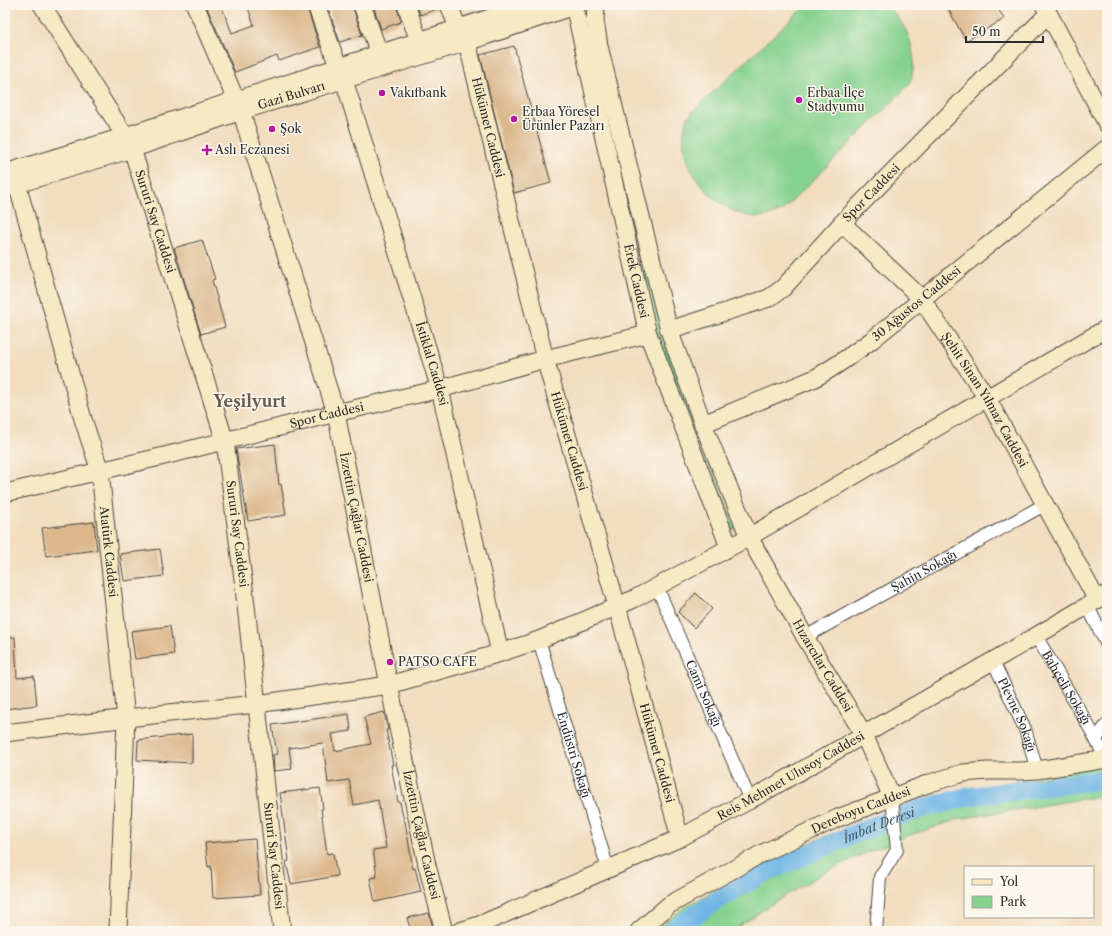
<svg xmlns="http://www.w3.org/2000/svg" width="1112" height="936" font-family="'Libre Caslon Text',serif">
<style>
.green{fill:#86d28f;stroke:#587e5d}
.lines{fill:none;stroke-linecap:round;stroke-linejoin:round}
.river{stroke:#6eb5e5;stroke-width:19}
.building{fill:#dbb78b}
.street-casing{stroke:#494641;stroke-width:14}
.secondary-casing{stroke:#494641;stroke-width:19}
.street{stroke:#fff;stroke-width:12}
.secondary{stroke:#f6e9c3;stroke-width:17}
.poi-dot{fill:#b5179e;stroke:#fbf7ec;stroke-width:1.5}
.labels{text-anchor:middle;stroke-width:3;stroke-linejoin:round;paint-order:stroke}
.poi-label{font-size:12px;fill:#2b2b2b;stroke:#fbf7ec;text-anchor:start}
.street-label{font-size:12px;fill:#2b2b2b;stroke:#fbf7ec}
.water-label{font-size:13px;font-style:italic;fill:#425b6c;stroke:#fbf7ec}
.district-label{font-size:16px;font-weight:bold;fill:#695c4d;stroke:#fbf7ec}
</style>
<rect width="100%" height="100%" fill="#fbf7ec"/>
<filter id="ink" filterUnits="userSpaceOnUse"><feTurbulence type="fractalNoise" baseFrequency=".025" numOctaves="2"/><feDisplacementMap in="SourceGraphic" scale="8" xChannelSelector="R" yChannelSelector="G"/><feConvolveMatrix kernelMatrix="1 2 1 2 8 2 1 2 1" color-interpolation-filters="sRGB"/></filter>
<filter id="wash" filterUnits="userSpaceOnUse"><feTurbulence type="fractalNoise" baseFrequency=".012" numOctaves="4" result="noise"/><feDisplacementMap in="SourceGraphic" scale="16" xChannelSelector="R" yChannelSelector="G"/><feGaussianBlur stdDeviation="0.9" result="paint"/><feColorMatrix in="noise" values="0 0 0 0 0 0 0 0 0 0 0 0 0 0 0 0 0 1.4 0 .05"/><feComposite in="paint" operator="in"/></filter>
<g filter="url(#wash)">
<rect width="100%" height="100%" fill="#f2ddbf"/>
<g class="green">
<path d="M806 5H886C890 9 895 14 899 19 912 37 919 66 908 86L783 210C774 214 767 217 757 217 751 217 744 215 739 213 703 200 669 151 690 114Z"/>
<path d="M590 11 697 430 736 529 730 531 655 329 629 208 599 89 582 13Z"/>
<path d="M1107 765V795L959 819 904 837 863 854 823 873 772 904 732 931H653L685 907 706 895 816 840 867 820 947 793Z"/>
</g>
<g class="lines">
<path class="river" id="s1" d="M671 931 721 898 760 875 871 827 917 810 966 797 1107 779"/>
</g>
<g id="blocks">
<g class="building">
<path d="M215 5H221L232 33 254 25 247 5H306L320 47 279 61 277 56 235 72 207 8Z"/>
<path d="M327 5H352L362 35 340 42Z"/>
<path d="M373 5H396L401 22 381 29Z"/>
<path d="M417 5H439L440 8 420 15Z"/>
<path d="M946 5H996L1004 19 966 41Z"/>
<path d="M514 46 551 183 514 193 480 55Z"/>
<path d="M202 240 215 279 212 280 225 327 201 334 174 248Z"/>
<path d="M275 444 279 485 281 484 286 515 248 521 236 449Z"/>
<path d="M94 522 97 550 46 556 42 528Z"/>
<path d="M160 549 164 576 124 581 120 554Z"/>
<path d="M696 593 712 609 694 628 678 612Z"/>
<path d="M170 626 174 654 135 659 131 631Z"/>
<path d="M5 637H15L17 678 34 676 37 705 5 709Z"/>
<path d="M384 712 388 730H386L393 765H391L398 802H400L404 821H405L413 869 415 868 421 892 375 902 370 878 377 877 373 850 386 848 378 800 354 805 349 780 328 783 323 743 289 748 292 769 274 771 273 755 277 754 272 725 349 714 351 731 332 734 335 751 371 744 364 717Z"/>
<path d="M192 734V763L137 760 138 740Z"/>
<path d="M320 788 323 809H321L327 854 333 853 337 876 291 884 286 862 289 861 280 793Z"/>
<path d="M255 839 260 895 213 898 211 866 208 867 205 843Z"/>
<path d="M429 913 433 928 421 931H411L407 918Z"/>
</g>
</g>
</g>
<g filter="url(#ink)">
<use href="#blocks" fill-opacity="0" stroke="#494641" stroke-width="1"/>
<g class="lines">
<g class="street-casing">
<g id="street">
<path id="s2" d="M657 587 750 800"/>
<path d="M1087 605 1107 645"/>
<path id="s3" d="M1036 636 1087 723 1106 759"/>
<path id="s4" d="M805 637 1044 505"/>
<path id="s5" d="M539 640 608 869"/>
<path id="s6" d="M993 661 1025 729 1037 770"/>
<path d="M1096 739 1107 724"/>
<path d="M876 931 880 877 897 850 892 797"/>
</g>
</g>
<g class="secondary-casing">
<g id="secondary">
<path d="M42 5 125 136"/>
<path d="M195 5 236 100"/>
<path d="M316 5 338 66"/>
<path d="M362 5 379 53"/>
<path d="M406 5 419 41"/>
<path d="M449 5 458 28"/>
<path id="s7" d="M574 5 648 334 729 547"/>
<path id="s8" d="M596 5 595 20 599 46 664 310 669 330 703 424 749 537 805 637 864 735 892 797"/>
<path d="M1044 5 1107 124"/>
<path id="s9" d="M467 42 545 359 617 606 680 838"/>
<path id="s10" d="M344 80 440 389 500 653"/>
<path id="s11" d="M241 111 336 413 389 685 427 865 444 931"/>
<path id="s12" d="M132 149 225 441 243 579 282 931"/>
<path d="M5 173 125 136 530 5"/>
<path id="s13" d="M17 184 83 419 100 471 126 718 118 931"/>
<path id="s14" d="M5 188 132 149 241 111 467 42 577 5"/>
<path id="s15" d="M842 223 921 298 987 398 1097 600"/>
<path id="s16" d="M669 330 769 298 783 288 842 223 1048 14"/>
<path id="s17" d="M703 424 813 379C834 368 853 354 872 340L1107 148"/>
<path id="s18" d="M5 493 160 457 336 413 440 389 545 359 648 334"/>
<path d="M5 733 169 713 257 704 389 685 500 653 539 640 634 599 749 537 1107 328"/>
<path id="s19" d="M460 931 479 925 680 838 750 800 1036 636 1107 594"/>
<path id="s20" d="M639 931 669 905 761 854 838 818 930 783 963 773 987 771H1020L1037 770 1107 759"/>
</g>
</g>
<use href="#street" class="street"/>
<use href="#secondary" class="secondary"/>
</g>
</g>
<g class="poi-dot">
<circle cx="382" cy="93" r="4"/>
<circle cx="799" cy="100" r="4"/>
<circle cx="514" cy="119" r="4"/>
<circle cx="272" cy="129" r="4"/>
<path d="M205 144h4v4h4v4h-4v4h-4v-4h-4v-4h4z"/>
<circle cx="390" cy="662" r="4"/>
</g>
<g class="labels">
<g class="poi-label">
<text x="390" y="97">Vakıfbank</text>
<text x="807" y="97">Erbaa İlçe<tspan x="807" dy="14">Stadyumu</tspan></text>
<text x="522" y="116">Erbaa Yöresel<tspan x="522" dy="14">Ürünler Pazarı</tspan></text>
<text x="280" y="133">Şok</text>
<text x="215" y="154">Aslı Eczanesi</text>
<text x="398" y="666">PATSO CAFE</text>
</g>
<g class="street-label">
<text dy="4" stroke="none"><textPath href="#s14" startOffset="301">Gazi Bulvarı</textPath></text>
<text dy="4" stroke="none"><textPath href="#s9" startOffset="88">Hükümet Caddesi</textPath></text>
<text dy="4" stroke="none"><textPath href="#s16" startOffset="252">Spor Caddesi</textPath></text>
<text dy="4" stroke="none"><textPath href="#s12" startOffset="76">Sururi Say Caddesi</textPath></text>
<text dy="4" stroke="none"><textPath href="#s7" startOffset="283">Erek Caddesi</textPath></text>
<text dy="4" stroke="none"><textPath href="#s17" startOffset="247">30 Ağustos Caddesi</textPath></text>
<text dy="4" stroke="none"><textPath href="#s10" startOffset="297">İstiklal Caddesi</textPath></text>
<text dy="4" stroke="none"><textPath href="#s15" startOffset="229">Şehit Sinan Yılmaz Caddesi</textPath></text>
<text dy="4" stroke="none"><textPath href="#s18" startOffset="331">Spor Caddesi</textPath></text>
<text dy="4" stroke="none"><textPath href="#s9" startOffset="412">Hükümet Caddesi</textPath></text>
<text dy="4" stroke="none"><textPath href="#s11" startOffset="423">İzzettin Çağlar Caddesi</textPath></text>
<text dy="4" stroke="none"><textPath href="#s12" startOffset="400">Sururi Say Caddesi</textPath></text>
<text dy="4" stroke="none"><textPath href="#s13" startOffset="380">Atatürk Caddesi</textPath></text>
<text dy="4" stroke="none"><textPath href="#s4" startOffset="136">Şahin Sokağı</textPath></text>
<text dy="4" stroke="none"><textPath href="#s8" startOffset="704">Hızarcılar Caddesi</textPath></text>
<text dy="4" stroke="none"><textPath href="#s3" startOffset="60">Bahçeli Sokağı</textPath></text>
<text dy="4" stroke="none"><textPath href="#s2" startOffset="116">Cami Sokağı</textPath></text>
<text dy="4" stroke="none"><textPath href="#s6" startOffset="59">Plevne Sokağı</textPath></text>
<text dy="4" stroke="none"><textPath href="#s9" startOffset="736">Hükümet Caddesi</textPath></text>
<text dy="4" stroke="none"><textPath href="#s5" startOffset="120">Endüstri Sokağı</textPath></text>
<text dy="4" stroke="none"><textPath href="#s19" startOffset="366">Reis Mehmet Ulusoy Caddesi</textPath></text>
<text dy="4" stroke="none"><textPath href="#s20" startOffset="254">Dereboyu Caddesi</textPath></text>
<text dy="4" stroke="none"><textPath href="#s11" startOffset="747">İzzettin Çağlar Caddesi</textPath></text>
<text dy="4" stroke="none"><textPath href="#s12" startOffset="724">Sururi Say Caddesi</textPath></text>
</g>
<g class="water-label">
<text dy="5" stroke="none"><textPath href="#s1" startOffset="234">İmbat Deresi</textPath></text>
</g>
<g class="district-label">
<text x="250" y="407">Yeşilyurt</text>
</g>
</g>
<rect width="1112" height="936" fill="none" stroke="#fbf7ec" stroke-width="20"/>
<rect x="964" y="866" width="130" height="52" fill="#fbf7ec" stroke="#a8a59f"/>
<rect x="972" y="879" width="20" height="6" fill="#f6e9c3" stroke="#a8a59f"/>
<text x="1000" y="886" font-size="12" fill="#2b2b2b">Yol</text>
<rect x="972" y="896" width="20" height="12" fill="#86d28f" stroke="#a8a59f"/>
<text x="1000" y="906" font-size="12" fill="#2b2b2b">Park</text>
<path d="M966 36v6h77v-6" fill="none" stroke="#2b2b2b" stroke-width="2"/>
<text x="972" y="36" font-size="12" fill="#2b2b2b" stroke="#fbf7ec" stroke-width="3" paint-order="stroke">50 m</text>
</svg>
